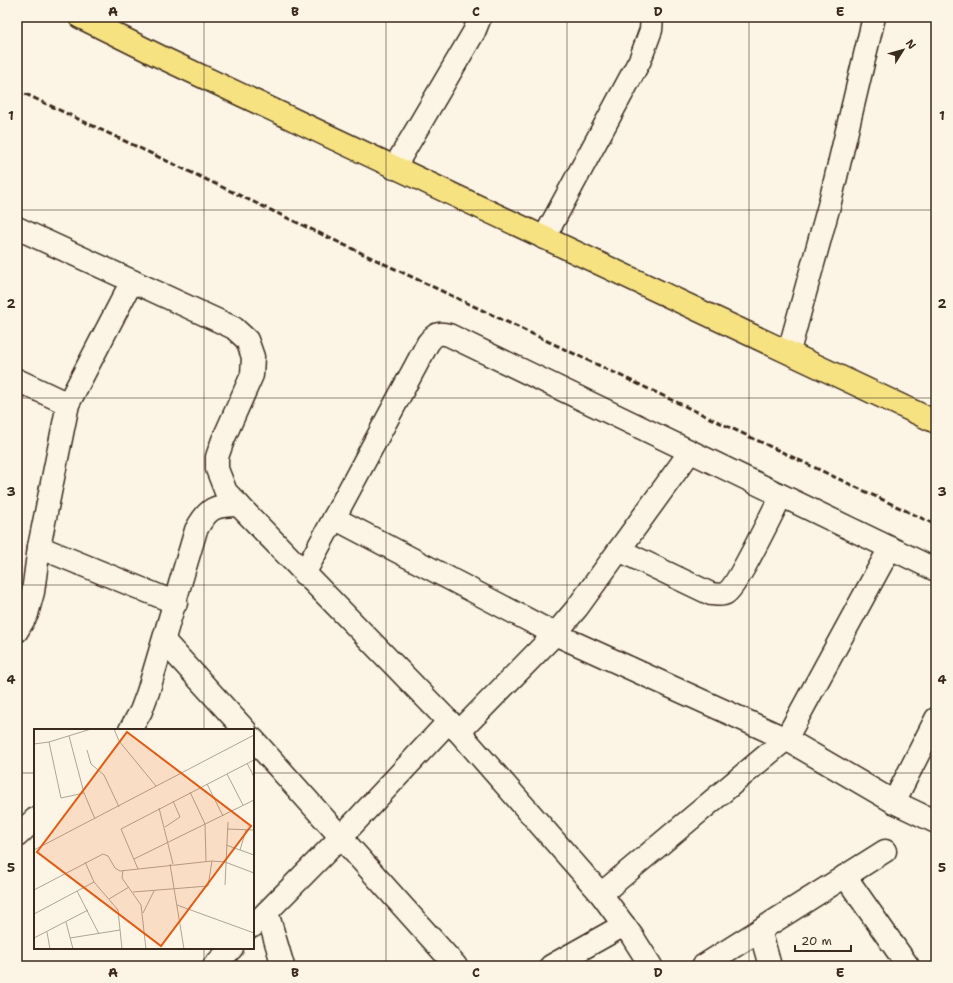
<svg xmlns="http://www.w3.org/2000/svg" width="953" height="983" font-family="'Shantell Sans',sans-serif">
<style>
.lines{fill:none;stroke-linecap:round;stroke-linejoin:round}
.minor-casing{stroke:#3b2a1e;stroke-width:25}
.primary-casing{stroke:#3b2a1e;stroke-width:25}
.minor{stroke:#fcf5e5;stroke-width:22}
.primary{stroke:#f7e281;stroke-width:22}
.rail{stroke:#3b2a1e;stroke-width:3;stroke-dasharray:6 3;stroke-linecap:butt}
.grid{fill:none;stroke:#3b2a1e;stroke-width:1;stroke-opacity:0.55}
.inset-road{fill:none;stroke:#afa495;stroke-width:1}
.view{fill:#e8590c;fill-opacity:0.15;stroke:#e8590c;stroke-width:2}
.inset-edge{fill:none;stroke:#3b2a1e;stroke-width:2}
.neatline{fill:none;stroke:#3b2a1e;stroke-width:1.5}
.grid-label{font-size:13px;text-anchor:middle;font-weight:bold;fill:#3b2a1e}
</style>
<rect width="100%" height="100%" fill="#fcf5e5"/>
<filter id="ink" filterUnits="userSpaceOnUse"><feTurbulence type="fractalNoise" baseFrequency=".025" numOctaves="2"/><feDisplacementMap in="SourceGraphic" scale="8" xChannelSelector="R" yChannelSelector="G"/><feConvolveMatrix kernelMatrix="1 2 1 2 8 2 1 2 1" color-interpolation-filters="sRGB"/></filter>
<g filter="url(#ink)">
<g class="lines">
<g class="minor-casing">
<g id="minor">
<path d="M394 168 474 32 480 17"/>
<path d="M17 228 234 328 247 340 253 357 252 375 223 440 217 457V469L226 492 459 732 601 894 632 936 651 966"/>
<path d="M544 238 640 60 651 30 652 17"/>
<path d="M789 351 830 202 874 17"/>
<path d="M17 380 68 404"/>
<path d="M334 518 555 634 786 739 894 802 936 822"/>
<path d="M39 547 176 603"/>
<path d="M619 550 711 594C716 594 721 596 726 593 737 587 773 511 781 496"/>
<path d="M304 574 428 343C435 334 438 332 449 335L936 570"/>
<path d="M17 631 27 614 33 592 39 547 68 404 132 281"/>
<path d="M164 641 245 730"/>
<path d="M130 730 141 711 148 692 196 530C208 508 214 505 239 505"/>
<path d="M459 732 555 634 577 608 690 452"/>
<path d="M253 739 456 966"/>
<path d="M894 802 936 719"/>
<path d="M17 836 35 819"/>
<path d="M845 876 908 966"/>
<path d="M601 894 786 739 890 548"/>
<path d="M267 912 283 966"/>
<path d="M253 926 342 836 449 721"/>
<path d="M760 930 770 966"/>
<path d="M214 966 232 948"/>
<path d="M551 966 624 925"/>
<path d="M703 966 885 851"/>
</g>
</g>
<g class="primary-casing">
<path id="primary" d="M80 17 165 59 936 422"/>
</g>
<use href="#minor" class="minor"/>
<use href="#primary" class="primary"/>
<path class="rail" d="M17 90 936 525"/>
</g>
</g>
<path class="grid" d="M204 17V730M386 17V966M567 17V966M749 17V966M17 210H936M17 398H936M17 585H936M17 773H35M253 773H936M204 948V966"/>
<g transform="translate(34 729)">
<rect width="220" height="220" fill="#fcf5e5"/>
<path class="inset-road" d="M80 0 85 12 122 57M35 7 50 64M15 13 57 0M0 15 15 13 27 69 50 64 61 90M53 21 57 35 70 46 85 78M213 34 220 48M193 45 209 76M173 55 189 87M156 63 171 95 172 132M125 79 139 135M131 98 146 88 139 72M193 100 220 101M192 116 220 126M0 121 220 6M206 121 212 101M100 130 220 71M51 133 60 153 84 181 88 220M136 135 150 220M104 140 87 100 220 31M89 141 88 149 107 176 112 220M191 156 194 93M0 161 69 125 74 127 81 139 86 142 178 132 191 133 220 144M43 162 65 205M99 163 174 157 178 132M75 170 95 158M143 176 220 204M109 184 120 162M0 185 60 153M32 193 39 220M13 203 16 220M0 209 54 181M36 209 86 201"/>
<path class="view" d="M93 3 217 97 127 217 3 123Z"/>
<rect width="220" height="220" class="inset-edge"/>
</g>
<rect width="953" height="983" fill="none" stroke="#fcf5e5" stroke-width="44"/>
<g transform="translate(903 50) rotate(53)" stroke="#fcf5e5" stroke-width="3" paint-order="stroke">
<path d="M0-3L7 15L0 10L-7 15Z" fill="#3b2a1e"/>
<text y="-6" font-size="11" font-weight="bold" text-anchor="middle" fill="#3b2a1e">N</text>
</g>
<path d="M795 945v6h56v-6" fill="none" stroke="#3b2a1e" stroke-width="2"/>
<text x="801" y="945" font-size="12" fill="#3b2a1e" stroke="#fcf5e5" stroke-width="3" paint-order="stroke">20 m</text>
<rect x="22" y="22" width="909" height="939" class="neatline"/>
<g class="grid-label">
<text x="113" y="16">A</text>
<text x="295" y="16">B</text>
<text x="476" y="16">C</text>
<text x="658" y="16">D</text>
<text x="840" y="16">E</text>
<text x="11" y="120">1</text>
<text x="942" y="120">1</text>
<text x="11" y="308">2</text>
<text x="942" y="308">2</text>
<text x="11" y="496">3</text>
<text x="942" y="496">3</text>
<text x="11" y="684">4</text>
<text x="942" y="684">4</text>
<text x="11" y="872">5</text>
<text x="942" y="872">5</text>
<text x="113" y="977">A</text>
<text x="295" y="977">B</text>
<text x="476" y="977">C</text>
<text x="658" y="977">D</text>
<text x="840" y="977">E</text>
</g>
</svg>
